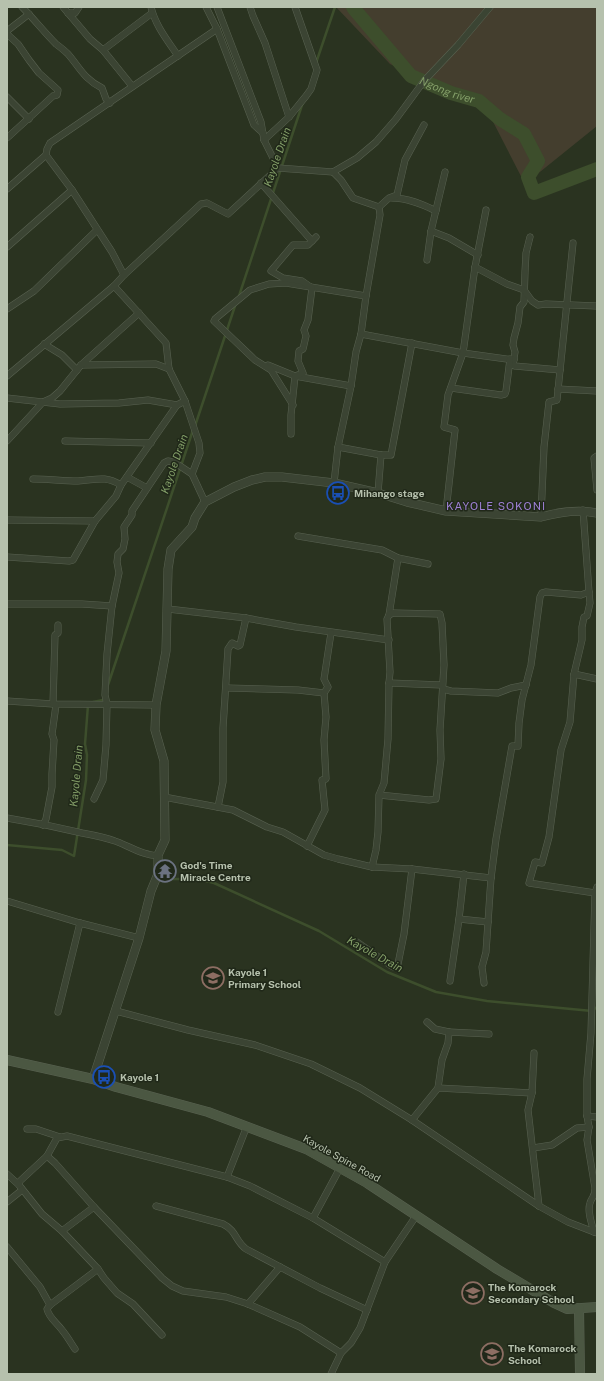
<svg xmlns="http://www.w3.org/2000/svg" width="604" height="1381" font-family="'Public Sans',sans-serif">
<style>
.grass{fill:#443e2e}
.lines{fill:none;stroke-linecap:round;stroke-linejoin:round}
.stream{stroke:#3d4e2c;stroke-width:2.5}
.river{stroke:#3d4e2c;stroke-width:14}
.minor-casing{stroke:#596251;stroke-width:7}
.tertiary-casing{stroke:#596251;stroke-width:9}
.secondary-casing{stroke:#596251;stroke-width:10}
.minor{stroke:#3b4433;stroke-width:6}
.tertiary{stroke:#3b4433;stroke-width:8}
.secondary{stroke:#4b5742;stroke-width:9}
.labels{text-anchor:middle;stroke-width:3;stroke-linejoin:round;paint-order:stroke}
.poi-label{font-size:10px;font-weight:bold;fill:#b6c1ad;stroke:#202819;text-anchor:start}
.street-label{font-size:10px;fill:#b6c1ad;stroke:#202819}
.water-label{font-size:11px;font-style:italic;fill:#839e68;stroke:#202819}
.neighbourhood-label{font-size:11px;letter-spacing:1px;fill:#9e80d4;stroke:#202819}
</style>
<rect width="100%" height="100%" fill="#2a3320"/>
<path class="grass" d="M336 7H597V126L525 184 487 110 390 64Z"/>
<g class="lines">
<g class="stream">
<path d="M316 63 335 7"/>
<path d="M238 299 303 102"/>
<path d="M195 426 236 303"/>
<path d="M108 685 193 430"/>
<path d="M93 702 103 700 104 698"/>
<path d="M7 845 62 850 74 856 86 780 87 755 85 744 88 705"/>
<path d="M162 876 171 879H198L214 883 319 931 387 972 436 992 487 1001 592 1011 597 1007"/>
</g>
<path class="river" id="s1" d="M353 7 355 10 411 76 451 93 479 101 500 119 524 134 538 161 528 177 534 193 597 169"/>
<g class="minor-casing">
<g id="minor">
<path d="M22 7C34 19 44 32 56 44 60 47 64 50 68 54 80 68 84 79 102 88L106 99 110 103"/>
<path d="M63 7 90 39 103 50 132 86"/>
<path d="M151 7C155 25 168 41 178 56"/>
<path d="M206 7 217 29 254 125 263 133"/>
<path d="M217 7 261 122 264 140 278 168"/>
<path d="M250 7 253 16 265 43 289 117"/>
<path d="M68 13H75L79 7"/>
<path d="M7 31 29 14"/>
<path d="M7 34 18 44 29 60 39 73 58 90 57 95 53 96 7 138"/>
<path d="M103 50 152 13"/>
<path d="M7 97 29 119"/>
<path d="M264 140 289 117 306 96 311 89 317 70 295 7"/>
<path d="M46 155 72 190 112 252 124 275"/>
<path d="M333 172 341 180 353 198 379 207"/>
<path d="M261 183 312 241"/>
<path d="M7 189 46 155 47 149 50 143 217 29"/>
<path d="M392 198C408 198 422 204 436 211"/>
<path d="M379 207 389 198 397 195 405 160 424 125"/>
<path d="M431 231 449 238 478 255"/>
<path d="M530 237 526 253 525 272 524 302 520 307 518 323 514 338 513 345 515 352 513 365 515 366 560 370"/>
<path d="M7 247 72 190"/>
<path d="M427 260 431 231 445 172"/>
<path d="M475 267 507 284 524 290 532 301 538 305 546 304 597 306"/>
<path d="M114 286 166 343 169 369 185 401 199 443 200 453 192 474"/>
<path d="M7 309 34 291 97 230"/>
<path d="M361 334 463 353 514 360"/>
<path d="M44 344 62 355 77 370"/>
<path d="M81 365 156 364 169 369"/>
<path d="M268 365 295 376 351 386"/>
<path d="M7 376 114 286 124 275 201 204 207 203 228 214 278 168 333 172 357 158 376 142 396 119 424 81 458 45 490 7"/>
<path d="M451 388 501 395 505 394 506 391 510 359"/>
<path d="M558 389 597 391"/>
<path d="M7 398 60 404 119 403 148 400 177 405"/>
<path d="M293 405 271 370 255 360 214 321 215 319 250 290 269 284 286 283 366 296"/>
<path d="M291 434V415L295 376 303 373 298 361 299 351 303 349 306 336 304 330 308 320 312 288 302 281 283 278 271 271 293 245H308L316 237"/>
<path d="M7 441 43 402 52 398 60 391 81 365 139 313"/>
<path d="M65 441 151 443"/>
<path d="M338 447 381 455"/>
<path d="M597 456 594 458 597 490"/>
<path d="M127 477 147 488"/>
<path d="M33 479C48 479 63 481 78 481 96 480 104 475 121 485"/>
<path d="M334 483 338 447 351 386 356 352 361 334 366 296 380 215 379 207"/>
<path d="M378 493 381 455H391L412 343"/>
<path d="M446 511 455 430 444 427 448 395 463 353 475 267 486 210"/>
<path d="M541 517 544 447 549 402 557 400 573 243"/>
<path d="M7 520 95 521"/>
<path d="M298 536 382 550 398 558 428 564"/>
<path d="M7 557 69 561 73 560 95 521 116 496 121 485 177 405 185 401"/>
<path d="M589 592 590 603 587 616 584 617 582 627V640L574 674 570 722 561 750 549 837 542 863 535 862 529 883 595 893"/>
<path d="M7 604H82L112 606"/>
<path d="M168 609 246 618 296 627 389 640"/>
<path d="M389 615 398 558"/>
<path d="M574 674 597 679"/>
<path d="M389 683 442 685"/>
<path d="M226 688 298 690 324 693"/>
<path d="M443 689 451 691 498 693 511 688 526 685"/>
<path d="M7 701 53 704 156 705"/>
<path d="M164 797 233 810 267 827 283 832 324 855 338 859 372 867 412 869 491 878"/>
<path d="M94 799 103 780 106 745 107 704 105 695 107 654 112 606 119 573 117 562 118 554 123 549 125 539 124 527 132 515V511L164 463 168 461 174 462 192 474 205 502"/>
<path d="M218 807 223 782V728L228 649 232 643 238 646 240 645 246 618"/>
<path d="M7 818C32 822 57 827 82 833 93 835 104 837 115 841 125 844 148 858 158 855"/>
<path d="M43 825 46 819 52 787V774L54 740 52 734 56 705 53 704 55 635 58 633V625"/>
<path d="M307 846 325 810 322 780 326 779 324 740 326 717 324 693 328 687 324 679 331 633"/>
<path d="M372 867 376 850 378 832 379 795 384 783 388 739 389 683 390 672 387 619 389 615 393 613 440 614 442 623 444 665 440 730 441 759 436 799 429 800 379 795"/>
<path d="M7 901 80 923 139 938"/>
<path d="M459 919 488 922"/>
<path d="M357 942 390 965 394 967 398 964 404 934 412 869"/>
<path d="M450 981 459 919 464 874"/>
<path d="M484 983 482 967 486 952 491 878 496 839 512 746H518L519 723 522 700 531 665 540 597 542 593 546 592 581 595 589 592 583 510"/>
<path d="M116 1011 188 1030 255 1045 311 1064 360 1088 412 1120 539 1206 568 1222 594 1232 597 1233"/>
<path d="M58 1012 80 923"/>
<path d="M427 1022 435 1029 449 1032 448 1043 442 1060 438 1088"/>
<path d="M449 1032 489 1034"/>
<path d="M532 1093 528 1110 539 1206"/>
<path d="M587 1116 597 1117"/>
<path d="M412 1120 438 1088 532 1093 534 1053"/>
<path d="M247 1126 227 1177 67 1136 57 1138 47 1156 55 1163 94 1207 162 1278 172 1286 183 1291 226 1297 248 1304 300 1327 341 1353"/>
<path d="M27 1129H36L60 1137"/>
<path d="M533 1148 552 1145 577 1128 589 1127"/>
<path d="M47 1156 20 1181 19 1185 42 1214 62 1231 98 1269 104 1278 117 1293 133 1304 162 1335"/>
<path d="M7 1174 19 1185"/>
<path d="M227 1177 250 1186 313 1218 385 1262"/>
<path d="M7 1202 22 1190"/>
<path d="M156 1206 223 1224C237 1231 235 1241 246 1249L320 1288 367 1310"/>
<path d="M313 1218 340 1168"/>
<path d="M62 1231 94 1207"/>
<path d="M594 1232C592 1224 587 1212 590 1203 592 1196 595 1198 595 1188L587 1140 589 1127 587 1116V1079L591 1033 595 893 597 887"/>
<path d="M7 1247 40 1287 50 1305 98 1269"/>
<path d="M248 1304 280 1267"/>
<path d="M50 1305 47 1309C49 1318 57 1323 62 1330 67 1336 71 1343 75 1349"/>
<path d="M331 1374 341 1353 351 1343 360 1328 385 1262 416 1216"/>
</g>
</g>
<g class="tertiary-casing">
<path id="tertiary" d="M93 1079 139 938 151 891 158 874V855L165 840 164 761 155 730 156 705 166 651 168 569 171 550 192 527 195 518 205 502 234 487 252 480 265 477H282L334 483 378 493 407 502 446 511 541 517C559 512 578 509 597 513"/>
</g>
<g class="secondary-casing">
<g id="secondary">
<path d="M7 1060 93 1079 116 1087 208 1112 306 1149 367 1183 497 1269 554 1303 567 1309 597 1307"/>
<path d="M579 1308 580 1374"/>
</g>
</g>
<use href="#minor" class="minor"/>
<use href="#tertiary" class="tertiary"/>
<use href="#secondary" class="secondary"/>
</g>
<defs>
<g id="bus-ring" transform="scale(1.15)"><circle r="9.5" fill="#202819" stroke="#1a4fb4" stroke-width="1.5"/><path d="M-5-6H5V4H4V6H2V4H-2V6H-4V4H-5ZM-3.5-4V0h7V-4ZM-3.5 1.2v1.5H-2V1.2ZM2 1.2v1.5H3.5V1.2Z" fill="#1a4fb4"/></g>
<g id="temple-ring" transform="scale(1.15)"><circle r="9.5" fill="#202819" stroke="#6b7280" stroke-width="1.5"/><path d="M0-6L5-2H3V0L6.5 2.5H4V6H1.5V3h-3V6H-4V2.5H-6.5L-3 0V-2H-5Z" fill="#6b7280"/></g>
<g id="school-ring" transform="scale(1.15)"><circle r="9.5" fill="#202819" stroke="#8d6e63" stroke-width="1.5"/><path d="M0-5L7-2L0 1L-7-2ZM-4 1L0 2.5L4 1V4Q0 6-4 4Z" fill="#8d6e63"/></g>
</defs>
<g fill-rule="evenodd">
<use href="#bus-ring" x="338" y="493"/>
<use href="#temple-ring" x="165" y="871"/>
<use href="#school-ring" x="213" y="978"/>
<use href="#bus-ring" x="104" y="1077"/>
<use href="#school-ring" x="473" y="1293"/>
<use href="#school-ring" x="492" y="1354"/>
</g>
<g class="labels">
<g class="poi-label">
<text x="354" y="497">Mihango stage</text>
<text x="180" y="869">God's Time<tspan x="180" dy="12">Miracle Centre</tspan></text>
<text x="228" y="976">Kayole 1<tspan x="228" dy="12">Primary School</tspan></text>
<text x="120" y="1081">Kayole 1</text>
<text x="488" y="1291">The Komarock<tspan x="488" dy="12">Secondary School</tspan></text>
<text x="508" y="1352">The Komarock<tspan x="508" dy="12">School</tspan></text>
</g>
<g class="street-label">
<text transform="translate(342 1158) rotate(29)" y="4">Kayole Spine Road</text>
</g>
<g class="water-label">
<text dy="4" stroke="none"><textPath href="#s1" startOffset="129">Ngong river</textPath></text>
<text transform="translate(277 157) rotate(-71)" y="4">Kayole Drain</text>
<text transform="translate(174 464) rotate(-71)" y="4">Kayole Drain</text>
<text transform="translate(76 776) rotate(-85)" y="4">Kayole Drain</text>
<text transform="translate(375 954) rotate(29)" y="4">Kayole Drain</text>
</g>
<g class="neighbourhood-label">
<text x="496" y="510">KAYOLE SOKONI</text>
</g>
</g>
<rect width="604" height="1381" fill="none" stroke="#b6c1ad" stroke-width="16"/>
</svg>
